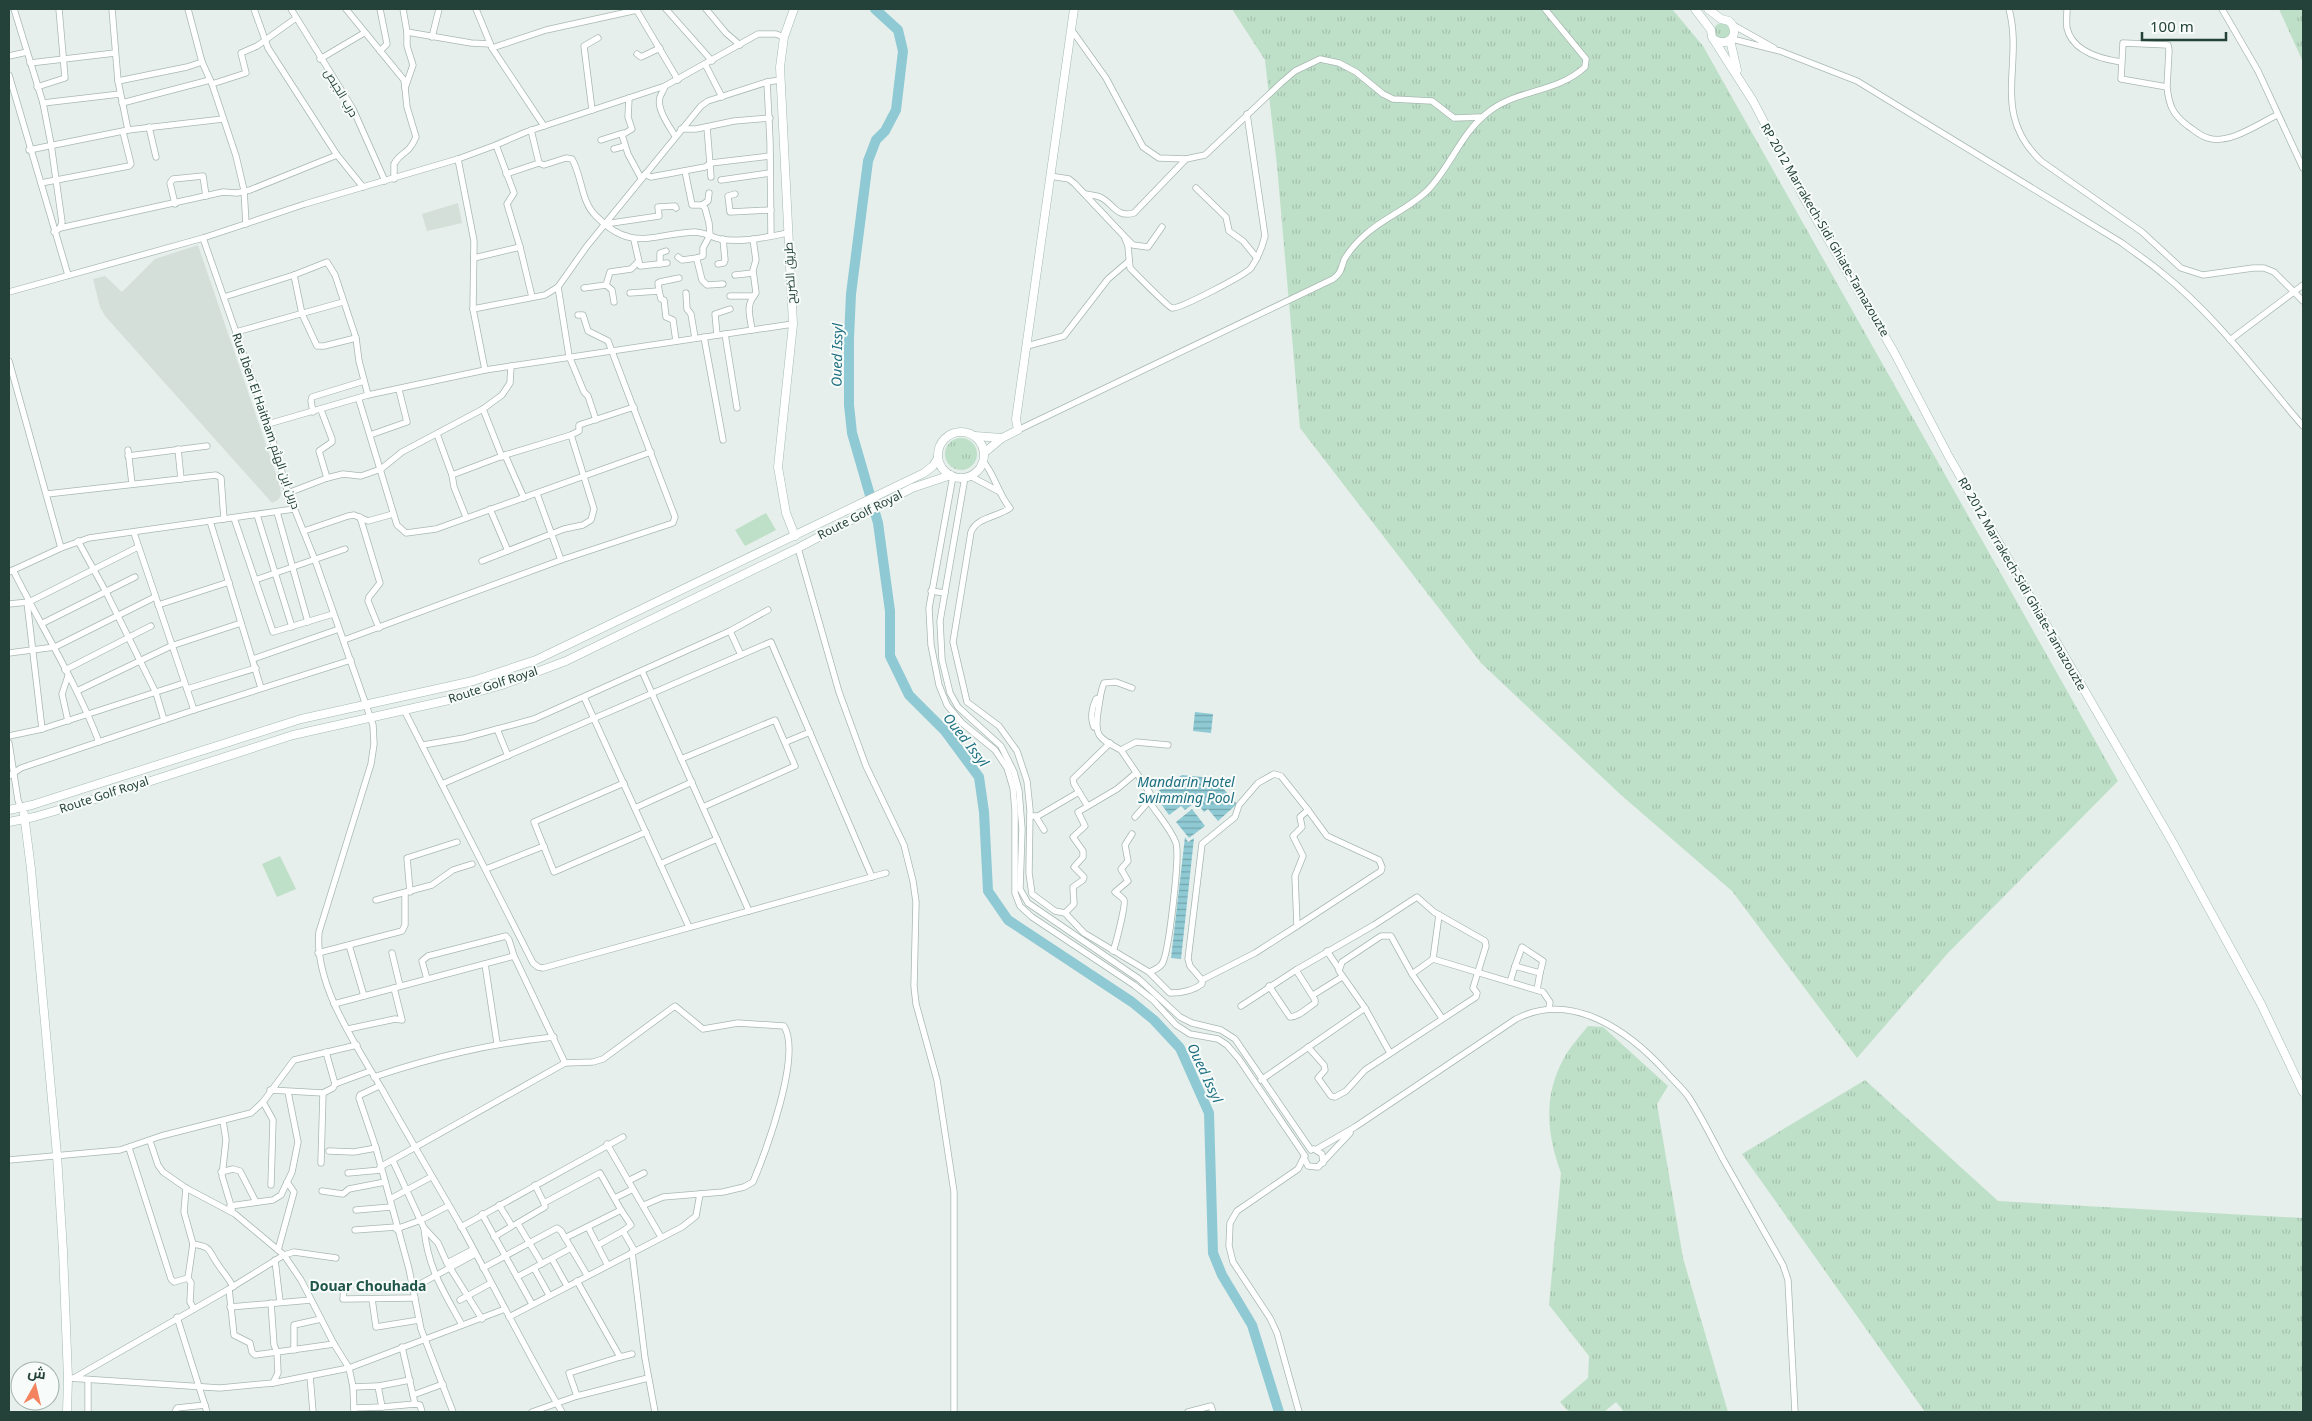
<svg xmlns="http://www.w3.org/2000/svg" width="2312" height="1421" font-family="'Noto Sans',Cairo,sans-serif">
<style>
.built{fill:#d4dfda}
.grass{fill:url(#grass-tufts)}
.garden{fill:#bfe0c8}
.water{fill:url(#water-rules)}
.lines{fill:none;stroke-linecap:round;stroke-linejoin:round}
.river{stroke:#8ec9d4;stroke-width:10}
.street-casing{stroke:#a8b8b2;stroke-width:7}
.secondary-casing{stroke:#a4bbb3;stroke-width:9}
.street{stroke:#fff;stroke-width:5.5}
.secondary{stroke:#fff;stroke-width:8}
.labels{text-anchor:middle;stroke-width:4;stroke-linejoin:round;paint-order:stroke}
.street-label{font-size:12px;fill:#24423a;stroke:#f7fbf9}
.water-label{font-size:14px;font-style:italic;fill:#1c6f80;stroke:#f7fbf9}
.neighbourhood-label{font-size:14px;font-weight:bold;fill:#1f5548;stroke:#f7fbf9}
</style>
<defs>
<pattern id="grass-tufts" width="24" height="20" patternUnits="userSpaceOnUse" patternTransform="scale(1.25)"><rect width="24" height="20" fill="#bfe0c8"/><path d="M3 7l-1-3M5 7V3M7 7l1-3M15 17l-1-3M17 17v-4M19 17l1-3" fill="none" stroke="#a4c1ad"/></pattern>
<pattern id="water-rules" width="6" height="5" patternUnits="userSpaceOnUse" patternTransform="scale(1.25)"><rect width="6" height="5" fill="#8ec9d4"/><path d="M0 2.5h6" fill="none" stroke="#74a5ad"/></pattern>
</defs>
<rect width="100%" height="100%" fill="#e6efeb"/>
<g class="built">
<path d="M458 203 462 223 427 231 422 214Z"/>
<path d="M198 245 280 486 281 495 278 500 272 503 105 316 100 307 93 279 105 276 122 292 155 259Z"/>
</g>
<g class="grass">
<path d="M1232 9H1672L1703 46 2118 781 1948 953 1857 1058 1732 891 1621 795 1481 663 1300 428 1277 166 1265 60Z"/>
<path d="M2279 9H2303V62Z"/>
<circle cx="1722" cy="31" r="8"/>
<circle cx="961" cy="454" r="16"/>
<path d="M1588 1026 1603 1027 1668 1086 1657 1104 1683 1258 1728 1412H1624L1616 1402 1604 1412H1569L1560 1402 1588 1378 1589 1356 1549 1305 1561 1173C1547 1135 1543 1097 1563 1060 1569 1048 1579 1037 1588 1026Z"/>
<path d="M1865 1080 1998 1201 2303 1218V1412H1925L1742 1154Z"/>
</g>
<g class="garden">
<path d="M766 513 776 530 745 546 735 530Z"/>
<path d="M280 856 296 889 277 897 262 864Z"/>
</g>
<g class="water">
<path d="M1195 712 1213 714 1211 733 1193 731Z"/>
<path d="M1182 775 1214 778 1237 804 1218 821 1208 809 1204 812 1196 802 1185 810 1181 806 1169 815 1154 794Z"/>
<path d="M1192 809 1205 826 1189 838 1176 822Z"/>
<path d="M1185 837 1188 842 1194 838 1181 959 1171 958Z"/>
</g>
<g class="lines">
<path class="river" d="M875 9 898 30 903 51 896 110 885 131 876 140 868 161 851 294 849 338V405L852 433 878 523 890 611V656L909 695 945 731 979 777 984 812 988 891 1008 920 1132 1002 1154 1020 1180 1048 1209 1113 1213 1253 1222 1275 1252 1325 1279 1412"/>
<g class="street-casing">
<g id="street">
<path d="M14 9 43 103 51 144 62 222 60 228 54 232"/>
<path d="M112 9 118 81 128 130"/>
<path d="M188 9 202 62 212 84 236 156 244 190 246 224"/>
<path d="M254 9 268 48 337 155 363 187"/>
<path d="M291 9 353 109 385 181"/>
<path d="M346 9 404 80 405 88"/>
<path d="M476 9 492 48 544 126"/>
<path d="M636 9 678 80"/>
<path d="M666 9 712 61"/>
<path d="M706 9 726 33 740 45"/>
<path d="M2009 9C2024 65 1990 113 2041 161L2142 232 2181 268 2203 275 2253 268H2264L2274 272 2303 301"/>
<path d="M2067 9C2067 15 2066 22 2067 28 2072 51 2101 59 2121 62"/>
<path d="M2222 9 2258 71 2303 168"/>
<path d="M1733 25 1774 48"/>
<path d="M1071 29 1106 78 1143 147 1159 158 1186 159 1205 155 1281 83 1295 71 1320 59 1339 63 1356 72 1383 94 1393 99 1432 101 1454 118 1482 117"/>
<path d="M407 32 471 43 490 44"/>
<path d="M432 37 439 9"/>
<path d="M1732 39 1780 51 1857 81 2122 243C2135 253 2149 262 2162 273 2216 316 2258 374 2303 426"/>
<path d="M492 48 546 30 637 10"/>
<path d="M380 51 387 44 380 9"/>
<path d="M637 54 641 57 660 48"/>
<path d="M9 56 27 52"/>
<path d="M320 59 364 33"/>
<path d="M30 63 115 53"/>
<path d="M705 64 722 97"/>
<path d="M9 75 68 275"/>
<path d="M118 81 187 67 202 62"/>
<path d="M767 82 770 141 771 236"/>
<path d="M212 84 246 73 241 53 257 46 296 18"/>
<path d="M665 86C664 90 661 94 660 97 656 109 670 127 675 136"/>
<path d="M37 87 65 78 59 9"/>
<path d="M2167 87 2169 50 2168 45 2123 43 2121 79 2167 87C2169 105 2172 114 2188 126 2194 130 2200 136 2208 138 2229 145 2258 124 2277 115"/>
<path d="M629 98 628 117 632 129 622 135 628 154 641 178"/>
<path d="M43 103 120 94"/>
<path d="M122 103 210 80"/>
<path d="M592 110 584 46 598 38"/>
<path d="M149 127 156 157"/>
<path d="M707 127 711 177"/>
<path d="M681 129H696L734 121 770 118"/>
<path d="M531 130 539 163 544 165 566 158 572 159C582 176 581 201 595 215 631 253 652 234 694 232 704 232 711 237 720 239 742 243 767 237 788 233"/>
<path d="M601 140 623 133"/>
<path d="M496 145 514 193 507 204 520 247 532 297"/>
<path d="M614 149 625 146"/>
<path d="M29 150 128 130 223 119"/>
<path d="M458 159 474 241 473 309 485 370"/>
<path d="M685 171 692 205H702L705 208 709 223 710 235 703 248V256L697 258V260L702 280 707 285 723 284"/>
<path d="M506 174 539 163"/>
<path d="M645 174 651 177 705 167 711 163 770 156"/>
<path d="M1050 176 1069 179 1075 184 1124 236 1128 246 1130 268C1136 274 1168 307 1172 308 1180 309 1245 275 1251 268 1258 258 1262 248 1265 236L1247 114"/>
<path d="M394 179V164C401 151 408 156 416 137L407 107 405 88 413 65 407 46V32L403 9"/>
<path d="M721 180 770 173"/>
<path d="M41 183 129 166 131 164 123 132"/>
<path d="M1196 188 1226 217 1229 231 1243 241 1257 258"/>
<path d="M735 194 728 196 730 212 771 210"/>
<path d="M1085 194C1090 195 1097 195 1102 198 1114 205 1117 218 1134 213L1186 159"/>
<path d="M175 204 170 183 173 179 203 176 206 196"/>
<path d="M702 205 708 201 709 193"/>
<path d="M605 224 659 216 658 207 675 206 676 208"/>
<path d="M60 228 223 192 237 193 250 190 337 155"/>
<path d="M1125 237 1133 245 1148 247 1162 227"/>
<path d="M203 238 268 424 288 493 315 560 373 725 374 744 371 764 319 932C314 986 357 1046 383 1091 408 1136 435 1181 461 1226 495 1288 526 1351 562 1412"/>
<path d="M634 240 640 266 667 263"/>
<path d="M678 257 682 260 697 258"/>
<path d="M474 258 520 247"/>
<path d="M660 264V253L666 251"/>
<path d="M718 264 724 263 725 260 723 239"/>
<path d="M294 275 302 314 317 346H324L356 338"/>
<path d="M735 275 753 273"/>
<path d="M606 285 612 290 614 302"/>
<path d="M558 287 569 356 584 392 588 396 596 420"/>
<path d="M584 288 606 285 610 272 631 269 638 262"/>
<path d="M659 291 658 283 660 282 679 278"/>
<path d="M9 292 203 238 305 204 458 159 496 145 526 132 665 86 758 34H776L784 37"/>
<path d="M630 293 659 291 661 299 664 300 666 317 673 320 676 341"/>
<path d="M686 293 687 309 691 314 695 338"/>
<path d="M730 296H754"/>
<path d="M224 297 294 275 327 262 335 275 356 338 359 361 368 395"/>
<path d="M473 309 545 295 558 287 587 246 701 106 708 101 767 82 780 80"/>
<path d="M752 330C750 315 745 306 756 293L753 270 756 260 753 239"/>
<path d="M236 332 343 302"/>
<path d="M725 334 737 408"/>
<path d="M717 335 715 314 730 309"/>
<path d="M704 337 723 440"/>
<path d="M2230 340 2303 285"/>
<path d="M1027 346 1064 336 1108 279 1129 261"/>
<path d="M9 361 61 548"/>
<path d="M359 400 397 525 406 533 436 529 651 452"/>
<path d="M483 409 502 457"/>
<path d="M321 410 332 439V442L319 451 327 478"/>
<path d="M313 412 311 401 312 397 364 381"/>
<path d="M268 424 368 395 485 370 793 324"/>
<path d="M1018 430 1333 279C1341 273 1341 269 1344 260 1349 251 1358 241 1366 234 1385 217 1410 208 1428 190 1450 167 1461 134 1486 114 1514 89 1556 94 1585 67L1586 59 1545 9"/>
<path d="M437 434 452 475 505 455 571 435 579 431V425L634 407"/>
<path d="M370 435 407 422 399 390"/>
<path d="M178 449 181 479"/>
<path d="M128 450 132 484"/>
<path d="M505 455 524 498"/>
<path d="M128 456 207 446"/>
<path d="M983 461C995 475 998 494 1010 508 998 517 977 517 971 532L953 642 967 702 999 726 1017 751 1027 781 1030 810 1029 873 1032 894 1055 911 1065 913 1084 933 1149 972 1170 993C1181 993 1193 991 1202 984V980L1255 953 1297 926 1295 876 1303 856 1293 836 1302 827 1300 817 1308 810 1281 776 1274 774 1258 783 1239 805 1235 817 1202 844 1188 959 1190 966 1202 980"/>
<path d="M452 475 454 487 466 517"/>
<path d="M953 476 929 608 931 645 939 685 947 705 962 723 995 750 1007 768 1013 788 1015 810V893L1020 906 1032 917 1134 985 1153 1000 1176 1025 1190 1034 1218 1039 1227 1045 1239 1059 1305 1156"/>
<path d="M970 476 1000 492"/>
<path d="M965 477 940 621 942 660 950 693 958 707 1001 746 1014 772 1019 791 1022 829 1020 889 1028 903 1139 979 1180 1017 1192 1023 1221 1030 1235 1039 1311 1150"/>
<path d="M288 493 327 478 343 474 361 476 381 469 402 452 483 409 502 395 510 383 511 366"/>
<path d="M47 494 216 475 221 478 224 519"/>
<path d="M537 494 561 560"/>
<path d="M490 509 508 551"/>
<path d="M277 512 308 622"/>
<path d="M257 515 292 627"/>
<path d="M360 517 380 583 369 597 368 601 379 628"/>
<path d="M234 518 273 632 333 614"/>
<path d="M210 521 261 688"/>
<path d="M304 531 348 516 354 515 368 521 393 514"/>
<path d="M134 533 194 710"/>
<path d="M78 541 106 592 156 693 164 720"/>
<path d="M798 548 839 692 866 766 904 845 913 881 916 902 914 986 916 1004 937 1080 954 1192V1412"/>
<path d="M482 561 564 529 583 525 591 520 594 509 571 435"/>
<path d="M13 570C42 628 76 682 99 742"/>
<path d="M9 572 61 548 89 538 294 509"/>
<path d="M255 580 345 549"/>
<path d="M931 591 945 593"/>
<path d="M27 602 42 729"/>
<path d="M9 604 29 602 138 547"/>
<path d="M158 605 229 582"/>
<path d="M43 623 135 577"/>
<path d="M730 631 741 655"/>
<path d="M344 640 561 560 673 523 675 517 608 341 588 331 583 315H578"/>
<path d="M9 653 55 647 155 597"/>
<path d="M253 659 339 629"/>
<path d="M65 670 151 626"/>
<path d="M642 671 749 911"/>
<path d="M68 676 62 694 68 721"/>
<path d="M187 689 256 668"/>
<path d="M77 691 171 646 241 623"/>
<path d="M584 697 689 927"/>
<path d="M404 710 533 963 538 967 543 968 886 873"/>
<path d="M1094 727C1090 718 1092 707 1096 699L1100 698"/>
<path d="M497 729 508 756"/>
<path d="M9 736 42 729 184 683"/>
<path d="M786 742 810 732"/>
<path d="M9 743 18 800 21 808"/>
<path d="M423 745 464 738 534 719 730 631 768 610"/>
<path d="M1121 750C1099 738 1094 737 1098 711 1100 701 1100 692 1104 683L1116 682 1132 688"/>
<path d="M681 759 775 720 795 766 703 807"/>
<path d="M9 776 21 768 194 710 351 660"/>
<path d="M624 783 534 822 554 872 646 832"/>
<path d="M442 784 771 642 872 877"/>
<path d="M1087 805 1074 784 1073 779 1110 743"/>
<path d="M635 808 692 782"/>
<path d="M1030 816H1038L1079 792"/>
<path d="M1036 817 1044 830"/>
<path d="M1135 817 1149 801 1150 793 1121 750 1136 742 1168 745"/>
<path d="M660 864 717 839"/>
<path d="M486 869 544 846"/>
<path d="M410 892 407 858 457 842"/>
<path d="M376 900 432 885 453 870 472 864"/>
<path d="M1065 913 1074 904 1073 887 1083 880 1084 877 1074 867 1083 857V851L1073 837 1085 826 1078 812 1117 789 1136 773"/>
<path d="M1297 926 1381 871 1382 867 1379 860 1327 836 1308 810"/>
<path d="M349 945 364 996"/>
<path d="M1113 951C1116 944 1126 904 1124 900 1122 897 1117 894 1115 892L1128 881 1121 869 1128 861 1125 845 1132 834"/>
<path d="M1327 951 1339 969"/>
<path d="M318 953 402 931 405 925V893"/>
<path d="M392 953 400 986"/>
<path d="M1433 959 1439 915"/>
<path d="M485 964 497 1043"/>
<path d="M1515 966 1522 947 1543 961 1540 973"/>
<path d="M1149 972C1154 970 1158 969 1162 964 1169 953 1180 856 1176 843 1171 829 1157 814 1149 801"/>
<path d="M1412 974 1433 959 1543 992 1550 1002 1549 1008"/>
<path d="M427 979 422 961 428 956 506 936 509 940 514 956"/>
<path d="M1510 982 1515 966 1540 973 1537 990"/>
<path d="M1269 986 1290 1017C1299 1017 1307 1008 1315 1003V1000L1296 970"/>
<path d="M1313 995 1342 977"/>
<path d="M334 1004 514 956 565 1063"/>
<path d="M1241 1006 1296 970 1374 925 1417 897 1434 912 1485 941 1486 946 1473 988 1477 993 1476 997 1365 1070 1346 1091 1335 1097 1331 1096 1318 1078 1325 1070 1324 1065 1308 1047"/>
<path d="M348 1029 395 1019 402 1020 394 988"/>
<path d="M1390 1053 1365 1008 1339 971 1342 962 1381 936H1391L1412 974 1442 1018"/>
<path d="M374 1077C436 1056 489 1044 554 1037"/>
<path d="M1261 1080 1365 1008"/>
<path d="M335 1084 370 1071"/>
<path d="M379 1086 360 1095 359 1098 376 1148 409 1269 421 1329 453 1412"/>
<path d="M270 1090 323 1093 333 1088 335 1084 326 1052"/>
<path d="M263 1102 273 1120 271 1185"/>
<path d="M223 1121 226 1140 222 1176 232 1209"/>
<path d="M150 1141 158 1165 163 1172 186 1188 235 1214 284 1255 301 1280 334 1344 349 1368 353 1387 378 1386 382 1407 415 1404 420 1405 422 1412"/>
<path d="M607 1144 633 1189"/>
<path d="M129 1148 171 1279 174 1282 188 1278"/>
<path d="M1314 1149 1322 1154 1323 1163"/>
<path d="M1317 1149 1355 1127 1516 1019C1573 990 1630 1032 1667 1073 1674 1081 1682 1088 1688 1096 1701 1116 1712 1138 1723 1159 1743 1194 1763 1229 1783 1265L1788 1280 1795 1412"/>
<path d="M329 1151 354 1152 376 1148"/>
<path d="M1304 1158 1308 1166 1318 1167 1350 1133"/>
<path d="M9 1160 120 1150 161 1136 251 1113 263 1102 294 1060 357 1045"/>
<path d="M393 1161 424 1228 438 1243 447 1263 482 1319"/>
<path d="M321 1163 323 1093"/>
<path d="M380 1167 565 1063 593 1062 603 1059 675 1006 703 1029 738 1023 784 1026C802 1055 766 1151 753 1182L744 1187 723 1192 663 1197 644 1205"/>
<path d="M221 1172 233 1169 240 1171 256 1202"/>
<path d="M348 1173 381 1170"/>
<path d="M628 1181 644 1173"/>
<path d="M535 1185 544 1203 600 1173 621 1210"/>
<path d="M186 1188 184 1212 193 1244 188 1278 191 1283 190 1302 194 1309"/>
<path d="M322 1191 343 1194 349 1189 385 1182"/>
<path d="M615 1198 633 1189 661 1237"/>
<path d="M390 1199 431 1177"/>
<path d="M230 1206 273 1200 281 1195 292 1172 298 1142 288 1092"/>
<path d="M356 1210 391 1207"/>
<path d="M482 1214 532 1304"/>
<path d="M516 1224 545 1207 544 1203"/>
<path d="M518 1224 542 1264"/>
<path d="M461 1227 623 1137"/>
<path d="M588 1227 607 1264"/>
<path d="M424 1228C428 1269 443 1290 462 1325"/>
<path d="M396 1229 421 1220 448 1206"/>
<path d="M355 1230 396 1227"/>
<path d="M494 1237 512 1226 499 1205"/>
<path d="M565 1238 621 1210 631 1225 623 1231 634 1250"/>
<path d="M193 1244C212 1247 208 1250 217 1263 222 1271 229 1278 233 1287"/>
<path d="M598 1245 623 1231"/>
<path d="M278 1250 294 1192 287 1182"/>
<path d="M632 1252 645 1358 655 1412"/>
<path d="M552 1259 567 1286"/>
<path d="M275 1260 280 1302"/>
<path d="M447 1263 472 1250"/>
<path d="M483 1268 557 1228 561 1231 587 1275"/>
<path d="M534 1268 549 1295"/>
<path d="M517 1277 571 1248"/>
<path d="M577 1281 620 1357 632 1354"/>
<path d="M344 1288 343 1299 415 1298"/>
<path d="M413 1288 475 1254"/>
<path d="M229 1289 234 1335 250 1343 252 1352 255 1355 277 1352 274 1345 271 1303"/>
<path d="M372 1299 376 1327 419 1320"/>
<path d="M460 1300 491 1283"/>
<path d="M230 1307 311 1300"/>
<path d="M177 1317 207 1412"/>
<path d="M509 1317 682 1227 696 1216 700 1194"/>
<path d="M402 1347 415 1404"/>
<path d="M294 1350V1325L321 1319"/>
<path d="M310 1376 313 1412"/>
<path d="M68 1378 220 1388 273 1383 349 1368 505 1309"/>
<path d="M74 1378 229 1289 284 1255 294 1252 336 1258"/>
<path d="M273 1383 278 1373 277 1352 334 1344"/>
<path d="M379 1386 410 1380"/>
<path d="M353 1387 354 1412"/>
<path d="M413 1395 443 1384"/>
<path d="M577 1396 569 1373 620 1357"/>
<path d="M354 1408 382 1407"/>
<path d="M88 1412V1381"/>
<path d="M175 1412 177 1408 205 1405"/>
<path d="M532 1412 577 1396 648 1378"/>
<path d="M1188 1412 1211 1406 1213 1412"/>
<path d="M1299 1412 1277 1333 1270 1318 1233 1262 1229 1246 1230 1223 1237 1211 1298 1169 1304 1157"/>
</g>
</g>
<g class="secondary-casing">
<g id="secondary">
<path d="M794 9 784 37 780 67 793 324 778 467 786 513 795 536"/>
<path d="M1695 9 1711 30 1712 37 1753 101 1804 198 1894 352 1949 457 2173 843 2261 1004 2303 1092"/>
<path d="M1708 9 1721 19 1729 21C1741 32 1730 48 1715 40"/>
<path d="M1730 40 1737 70"/>
<circle cx="961" cy="455" r="23"/>
<path d="M975 436 1002 438"/>
<path d="M984 453 1002 438 1018 430 1016 419 1074 9"/>
<path d="M9 810 32 805 301 719 473 681 536 660 924 473 933 466 938 458"/>
<path d="M24 814 31 869 57 1155 63 1251 68 1378 67 1412"/>
<path d="M9 822 34 817 86 802 293 735 449 700 502 685 566 661 798 548 912 488 951 475"/>
</g>
</g>
<use href="#street" class="street"/>
<use href="#secondary" class="secondary"/>
</g>
<g class="labels">
<g class="street-label">
<text transform="translate(341 93) rotate(59)" y="4">درب الجبص</text>
<text transform="translate(1825 230) rotate(60)" y="4">RP 2012 Marrakech-Sidi Ghiate-Tamazouzte</text>
<text transform="translate(790 273) rotate(-93)" y="4">طريق الضريح</text>
<text transform="translate(266 421) rotate(71)" y="4">Rue Iben El Haitham دربن ابن الهثم</text>
<text transform="translate(860 515) rotate(-27)" y="4">Route Golf Royal</text>
<text transform="translate(2022 584) rotate(60)" y="4">RP 2012 Marrakech-Sidi Ghiate-Tamazouzte</text>
<text transform="translate(493 685) rotate(-18)" y="4">Route Golf Royal</text>
<text transform="translate(104 795) rotate(-18)" y="4">Route Golf Royal</text>
</g>
<g class="water-label">
<text transform="translate(837 355) rotate(-89)" y="5">Oued Issyl</text>
<text transform="translate(966 740) rotate(52)" y="5">Oued Issyl</text>
<text x="1186" y="787">Mandarin Hotel<tspan x="1186" dy="16">Swimming Pool</tspan></text>
<text transform="translate(1205 1073) rotate(65)" y="5">Oued Issyl</text>
</g>
<g class="neighbourhood-label">
<text x="368" y="1291">Douar Chouhada</text>
</g>
</g>
<rect width="2312" height="1421" fill="none" stroke="#24423a" stroke-width="20"/>
<g transform="translate(35 1386) rotate(8)"><circle r="24" fill="#f7fbf9" stroke="#a3b1ad"/>
<path d="M0-4L9 19L0 12L-9 19Z" fill="#f4845f"/>
<text y="-8" font-size="14" font-weight="bold" text-anchor="middle" fill="#24423a">ش</text>
</g>
<path d="M2142 32v8h84v-8" fill="none" stroke="#24423a" stroke-width="2.5"/>
<text x="2150" y="32" font-size="15" fill="#24423a" stroke="#f7fbf9" stroke-width="4" paint-order="stroke">100 m</text>
</svg>
